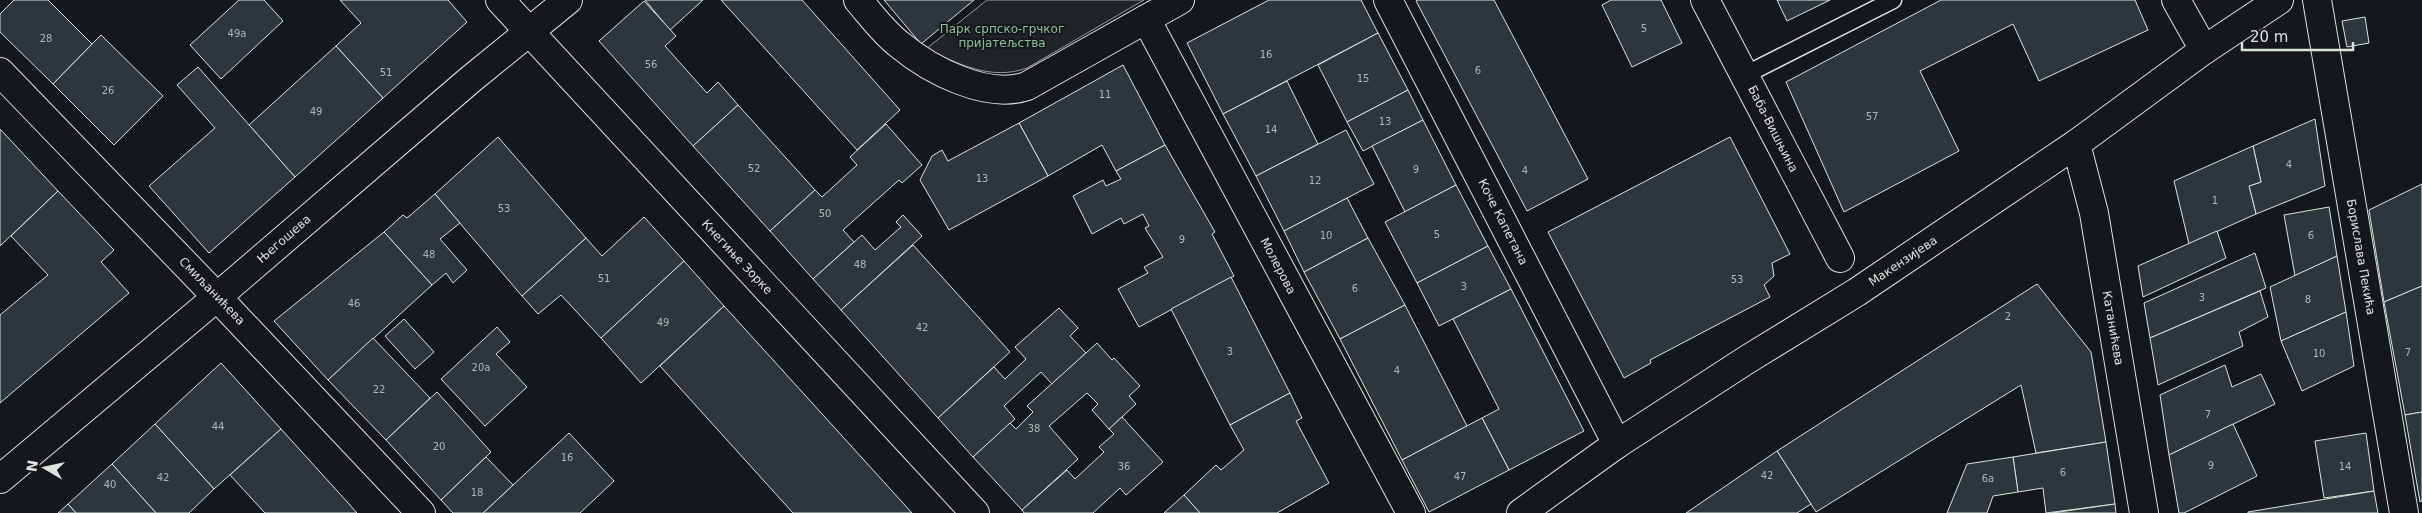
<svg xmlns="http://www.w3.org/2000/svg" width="2422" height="513" font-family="'DejaVu Sans',sans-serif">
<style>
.green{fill:#202428;stroke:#939e99}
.building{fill:#2c363c;stroke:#d8e6dc}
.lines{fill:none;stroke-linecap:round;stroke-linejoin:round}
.lane-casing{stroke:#d8e6dc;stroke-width:19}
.street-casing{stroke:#d8e6dc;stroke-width:30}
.secondary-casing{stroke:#d8e6dc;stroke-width:30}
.lane{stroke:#14181c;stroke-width:16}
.street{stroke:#14181c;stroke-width:28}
.secondary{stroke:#14181c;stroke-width:28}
.labels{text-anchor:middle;stroke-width:4;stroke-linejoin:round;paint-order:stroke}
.number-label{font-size:10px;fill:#adbab4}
.park-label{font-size:12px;fill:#8ac095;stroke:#14181c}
.street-label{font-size:12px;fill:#d8e6dc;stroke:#14181c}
</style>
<rect width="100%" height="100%" fill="#14181c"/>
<path class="green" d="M987 0H1144L1027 68C991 81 959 64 926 49Z"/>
<g class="building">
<path d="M14 0H48L92 44 53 84 0 32V14Z"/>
<path d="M239 0H264L283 21 221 79 190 45Z"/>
<path d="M340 0H448L467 22 383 98 336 46 361 23Z"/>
<path d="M645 0H703L670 30Z"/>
<path d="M721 0H802L900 110 857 150Z"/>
<path d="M884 0H974L921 44Z"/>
<path d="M1269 0H1361L1378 33 1223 114 1187 43Z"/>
<path d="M1418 0H1494L1588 179 1527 211 1416 1Z"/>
<path d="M1611 0H1661L1682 43 1632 67 1602 5Z"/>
<path d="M1777 0H1830L1787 21Z"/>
<path d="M1941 0H2135L2148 30 2039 81 2013 24 1920 71 1959 151 1844 212 1786 82Z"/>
<path d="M644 1 676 36 665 46 707 93 718 82 738 105 693 146 599 41Z"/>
<path d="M2365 17 2369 43 2347 47 2342 21Z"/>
<path d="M1378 33 1408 90 1347 122 1318 65Z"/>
<path d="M101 35 163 96 114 145 53 84Z"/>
<path d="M336 46 383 98 295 177 249 125Z"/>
<path d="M1123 65 1165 145 1116 171 1102 145 1048 176 1019 123Z"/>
<path d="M198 67 295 177 209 253 149 186 215 128 177 85Z"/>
<path d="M1287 81 1318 144 1256 176 1223 114Z"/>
<path d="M1408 90 1423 120 1363 151 1347 122Z"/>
<path d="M738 105 815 190 770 231 693 146Z"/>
<path d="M2315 119 2325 186 2256 214 2249 186 2261 182 2253 146Z"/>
<path d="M1423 120 1456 185 1405 212 1372 146Z"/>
<path d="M1019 123 1048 176 949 230 920 180 932 156 942 150 948 161Z"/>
<path d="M886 124 922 165 902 183 899 180 843 230 854 242 813 279 770 231 815 190 822 197 857 165 850 157Z"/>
<path d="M0 129 58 191 0 246Z"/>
<path d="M1346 130 1374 184 1284 231 1256 176Z"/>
<path d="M498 137 586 238 522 296 435 194Z"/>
<path d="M1730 137 1790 254 1772 263 1774 276 1764 285 1770 297 1650 360 1651 363 1624 378 1548 232Z"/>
<path d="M1165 145 1215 232 1212 234 1234 276 1139 327 1118 289 1148 273 1144 267 1163 257 1145 228 1149 226 1143 214 1124 224 1121 218 1092 234 1073 196 1103 180 1106 186 1121 179 1116 171Z"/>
<path d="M2253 146 2261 182 2249 186 2256 214 2189 244 2174 181Z"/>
<path d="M2422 184V286L2384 302 2369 210Z"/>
<path d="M1456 185 1488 246 1417 283 1385 222Z"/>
<path d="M58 191 114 250 101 262 129 293 0 403V315L48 275 11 236Z"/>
<path d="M435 194 460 223 440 239 467 270 453 283 446 273 432 285 384 232 403 215 407 218Z"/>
<path d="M1347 198 1368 238 1304 272 1284 231Z"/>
<path d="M2329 207 2337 256 2295 276 2284 215Z"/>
<path d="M903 215 922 236 841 310 813 279 862 235 875 250 901 227 896 222Z"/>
<path d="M644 217 684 261 601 338 561 295 538 314 522 296 586 238 602 256Z"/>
<path d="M2217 231 2226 258 2143 297 2138 266Z"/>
<path d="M384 232 432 285 328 380 274 321Z"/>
<path d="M1368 238 1405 305 1340 339 1304 272Z"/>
<path d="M913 245 1010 352 938 418 841 310Z"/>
<path d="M1488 246 1511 289 1439 326 1417 283Z"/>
<path d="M2255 253 2266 288 2150 338 2144 303Z"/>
<path d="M2337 256 2346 312 2281 341 2270 287Z"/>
<path d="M684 261 724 306 641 383 601 338Z"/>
<path d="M1231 277 1290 393 1230 425 1171 309Z"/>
<path d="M2037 284 2091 352 2106 442 2036 453 2021 385 1816 512 1777 451Z"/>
<path d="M2422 286V412L2405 415 2384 302Z"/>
<path d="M1511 289 1584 431 1509 470 1482 418 1499 409 1453 319Z"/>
<path d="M2260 291 2268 317 2239 332 2243 346 2158 385 2150 338Z"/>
<path d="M1405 305 1467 426 1402 460 1340 339Z"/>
<path d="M724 306 843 437 912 513H793L660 366Z"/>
<path d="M1059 308 1078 328 1070 336 1086 353 1052 384 1041 372 1004 406 1015 419 973 457 938 418 994 367 1005 379 1026 359 1015 347Z"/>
<path d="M2346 312 2354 366 2302 391 2281 341Z"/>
<path d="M404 319 434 352 415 369 385 336Z"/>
<path d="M497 327 510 342 496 354 527 387 485 426 441 379Z"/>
<path d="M373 338 430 398 386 440 328 380Z"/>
<path d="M1097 343 1112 360 1114 358 1140 386 1129 396 1136 404 1109 429 1092 410 1098 404 1087 393 1049 426 1078 459 1022 510 973 457 1010 423 1016 429 1033 412 1027 406Z"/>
<path d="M221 363 281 429 214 489 155 424Z"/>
<path d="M2225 365 2232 387 2261 374 2275 404 2169 455 2160 395Z"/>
<path d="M437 392 491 452 441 500 386 440Z"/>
<path d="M1290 393 1302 418 1296 421 1329 483 1277 513H1200L1184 495 1216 465 1221 470 1244 450 1230 425Z"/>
<path d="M2422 412V501L2420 502 2405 415Z"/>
<path d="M1122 417 1163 462 1126 495 1120 488 1093 513H1024L1022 510 1067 470 1075 479 1104 452 1099 447 1114 434 1109 429Z"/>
<path d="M1482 418 1509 470 1429 512 1402 460Z"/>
<path d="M155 424 214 489 189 513H156L112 464Z"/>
<path d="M2233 424 2257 476 2184 513H2179L2169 455Z"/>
<path d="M281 429 349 504 357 513H265L230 475Z"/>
<path d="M569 433 614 481 580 513H483Z"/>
<path d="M2366 433 2374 491 2324 498 2315 441Z"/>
<path d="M2106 442 2115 504 2046 513 2043 488 2018 492 2013 457Z"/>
<path d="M1777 451 1811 504 1797 513H1686Z"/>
<path d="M486 457 513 485 483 513H453L441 500Z"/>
<path d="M2013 457 2018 492 1993 496 1987 513H1947L1967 464Z"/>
<path d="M112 464 156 513H76L68 504Z"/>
<path d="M2374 491 2378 513H2248V512Z"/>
<path d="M1184 495 1200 513H1164Z"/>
<path d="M68 504 76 513H58Z"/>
<path d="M2115 504 2116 513H2052Z"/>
</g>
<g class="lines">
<g class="lane-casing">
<path id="lane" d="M1745 75 1893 0"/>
</g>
<g class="street-casing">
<g id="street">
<path d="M858 0C871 15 884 33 900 45 930 70 987 100 1027 86L1180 0"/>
<path d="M1388 0 1617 444"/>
<path d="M1705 0 1840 258"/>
<path d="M2317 0 2404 513"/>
<path d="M1146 19 1411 513"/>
<path d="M0 72 217 297 421 513"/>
<path d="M2076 144 2094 213 2144 513"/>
</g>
</g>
<g class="secondary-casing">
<g id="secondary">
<path d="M500 0 975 513"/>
<path d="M2176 0 2204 50"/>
<path d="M0 479 217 297 471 79 568 0"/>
<path d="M1521 513 1617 444 1748 359 1857 292 2076 144 2204 50 2279 0"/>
</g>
</g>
<use href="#lane" class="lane"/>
<use href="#street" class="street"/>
<use href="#secondary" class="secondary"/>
</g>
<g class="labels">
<g class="number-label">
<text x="1644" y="32">5</text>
<text x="237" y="37">49a</text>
<text x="46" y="42">28</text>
<text x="1266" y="58">16</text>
<text x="651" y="68">56</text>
<text x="1478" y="74">6</text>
<text x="386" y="76">51</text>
<text x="1363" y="82">15</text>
<text x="108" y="94">26</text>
<text x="1105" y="98">11</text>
<text x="316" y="115">49</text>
<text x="1872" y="120">57</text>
<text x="1385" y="125">13</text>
<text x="1271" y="133">14</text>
<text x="2289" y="168">4</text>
<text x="754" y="172">52</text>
<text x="1416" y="173">9</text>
<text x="1525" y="174">4</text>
<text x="982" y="182">13</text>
<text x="1315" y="184">12</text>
<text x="2215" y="204">1</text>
<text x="504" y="212">53</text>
<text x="825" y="217">50</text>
<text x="1437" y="238">5</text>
<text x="1326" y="239">10</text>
<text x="2311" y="239">6</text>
<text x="1182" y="243">9</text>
<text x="429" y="258">48</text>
<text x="860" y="268">48</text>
<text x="604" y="282">51</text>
<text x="1737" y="283">53</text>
<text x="1464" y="290">3</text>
<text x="1355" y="292">6</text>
<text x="2202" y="301">3</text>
<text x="2308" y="303">8</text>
<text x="354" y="307">46</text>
<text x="2008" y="320">2</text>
<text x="663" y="326">49</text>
<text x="922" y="331">42</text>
<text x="1230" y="355">3</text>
<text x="2408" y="356">7</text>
<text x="2319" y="357">10</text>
<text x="481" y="371">20a</text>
<text x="1397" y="374">4</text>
<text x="379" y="393">22</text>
<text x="2208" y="418">7</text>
<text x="218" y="430">44</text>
<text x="1034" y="432">38</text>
<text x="439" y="450">20</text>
<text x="567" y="461">16</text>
<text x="2211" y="469">9</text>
<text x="1124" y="470">36</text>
<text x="2345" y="470">14</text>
<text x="2063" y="476">6</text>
<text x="1767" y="479">42</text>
<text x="1460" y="480">47</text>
<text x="163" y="481">42</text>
<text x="1988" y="482">6a</text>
<text x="110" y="488">40</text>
<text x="477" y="496">18</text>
</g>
<g class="park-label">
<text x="1002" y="33">Парк српско-грчког<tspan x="1002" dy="14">пријатељства</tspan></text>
</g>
<g class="street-label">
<text transform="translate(1773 129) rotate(63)" y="4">Баба-Вишњина</text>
<text transform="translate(1503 222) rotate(63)" y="4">Коче Капетана</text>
<text transform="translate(284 239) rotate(-41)" y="4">Његошева</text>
<text transform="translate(737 257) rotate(47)" y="4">Кнегиње Зорке</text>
<text transform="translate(2361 257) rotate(80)" y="4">Борислава Пекића</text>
<text transform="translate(1903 261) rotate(-34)" y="4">Макензијева</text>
<text transform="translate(1278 266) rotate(62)" y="4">Молерова</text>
<text transform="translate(212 291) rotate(46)" y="4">Смиљанићева</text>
<text transform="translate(2113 328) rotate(80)" y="4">Катанићева</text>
</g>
</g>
<g transform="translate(45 468) rotate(279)" stroke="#14181c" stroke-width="4" paint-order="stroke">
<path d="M0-4L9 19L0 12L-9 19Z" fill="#d8e6dc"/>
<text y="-8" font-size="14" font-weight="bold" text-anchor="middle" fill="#d8e6dc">N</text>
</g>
<path d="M2242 42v8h111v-8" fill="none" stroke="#d8e6dc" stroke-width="2.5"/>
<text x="2250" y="42" font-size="15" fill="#d8e6dc" stroke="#14181c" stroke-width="4" paint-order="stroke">20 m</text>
</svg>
